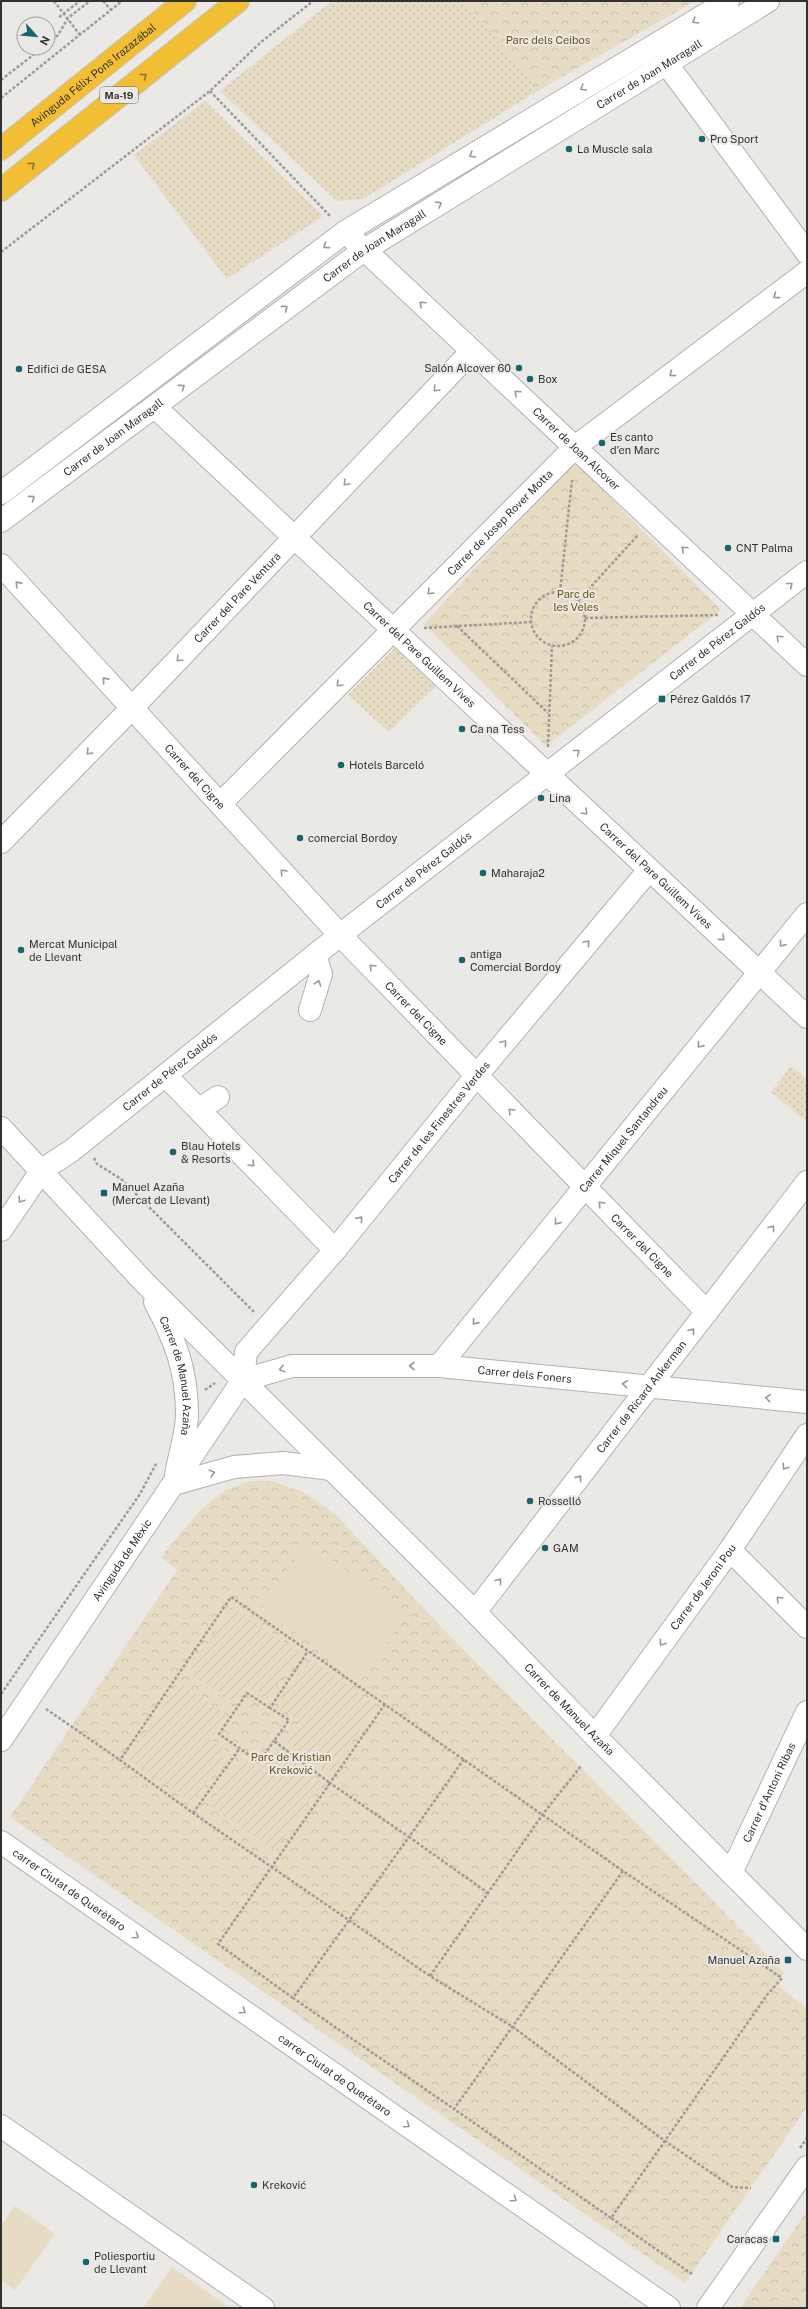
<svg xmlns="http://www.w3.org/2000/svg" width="808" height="2309" font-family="'Public Sans',sans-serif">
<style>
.grass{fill:url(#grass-dots)}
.park{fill:url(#park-crowns)}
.garden{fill:url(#garden-furrows)}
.pitch{fill:#e6dcc4}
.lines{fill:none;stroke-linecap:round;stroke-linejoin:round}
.minor-casing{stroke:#b2b1ad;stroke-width:24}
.highway-casing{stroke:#c6c6c5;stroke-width:24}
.path{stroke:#9c9b98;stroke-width:2.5;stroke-dasharray:3 2;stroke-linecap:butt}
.minor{stroke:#fff;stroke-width:22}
.highway{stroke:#f1be34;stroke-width:22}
.oneway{stroke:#989898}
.oneway2{stroke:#887132}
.poi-dot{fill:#17636e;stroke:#ebe9e6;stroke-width:1.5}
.labels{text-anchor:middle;stroke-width:4;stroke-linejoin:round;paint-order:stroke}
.shield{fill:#ebe9e6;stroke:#6a6967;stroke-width:1}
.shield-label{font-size:10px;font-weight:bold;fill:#323230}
.park-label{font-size:11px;fill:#6b5311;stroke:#ebe9e6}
.street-label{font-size:11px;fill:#323230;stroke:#ebe9e6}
.poi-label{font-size:11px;fill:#323230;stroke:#ebe9e6;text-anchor:start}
</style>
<defs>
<pattern id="grass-dots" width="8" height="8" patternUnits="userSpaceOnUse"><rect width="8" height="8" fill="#e6dcc4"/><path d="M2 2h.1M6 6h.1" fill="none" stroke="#c6bda9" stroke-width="1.8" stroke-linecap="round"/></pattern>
<pattern id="park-crowns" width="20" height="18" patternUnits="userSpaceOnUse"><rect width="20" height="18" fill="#e6dcc4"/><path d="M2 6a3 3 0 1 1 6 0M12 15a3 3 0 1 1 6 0" fill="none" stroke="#c6bda9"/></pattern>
<pattern id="garden-furrows" width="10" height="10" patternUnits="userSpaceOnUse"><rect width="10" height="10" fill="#e6dcc4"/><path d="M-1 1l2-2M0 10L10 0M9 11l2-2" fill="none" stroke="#c6bda9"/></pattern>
</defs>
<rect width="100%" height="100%" fill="#ebe9e6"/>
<g class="grass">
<path d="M332 1H465L539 90 363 199 337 201 220 91Z"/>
<path d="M205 101 323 216 227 279 134 155Z"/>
<path d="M395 648 436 686 389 732 348 695Z"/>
<path d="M791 1066 807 1079V1122L771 1092Z"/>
</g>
<g class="park">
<path d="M465 1H695L539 90Z"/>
<path d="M574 461 721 610 546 746 424 624Z"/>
<path d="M250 1481H272L305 1493 336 1515 443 1629 784 1972 779 1986 807 2008V2107L685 2283 10 1817 177 1570 161 1557 200 1510 226 1490Z"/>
<path d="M807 2211V2308H740Z"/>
</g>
<g class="garden">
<path d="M232 1607 299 1652 269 1698 247 1683 234 1702 189 1672Z"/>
<path d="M310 1659 377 1705 331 1772 285 1741 298 1721 277 1707Z"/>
<path d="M179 1683 226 1714 209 1739 227 1751 193 1802 128 1759Z"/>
<path d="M275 1750 322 1782 275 1850 209 1805 242 1758 261 1770Z"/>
</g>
<g class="pitch">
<path d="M307 1543 407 1613 362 1679 261 1609Z"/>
<path d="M15 2206 55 2234 15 2290 1 2280V2226Z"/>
<path d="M172 2267 230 2308H143Z"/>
</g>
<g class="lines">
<g class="minor-casing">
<g id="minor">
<path d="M666 63 807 253"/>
<path id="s1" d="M354 240 807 665"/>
<path id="s2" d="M155 407 807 1017"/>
<path d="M1 493 345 232 728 1"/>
<path id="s3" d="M1 521 364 250 768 1"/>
<path id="s4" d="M1 565 340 935 707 1312"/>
<path id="s5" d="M220 804 575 447 807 272"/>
<path id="s6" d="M1 842 131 709 472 351"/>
<path d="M310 1010 321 974 315 955"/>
<path d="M166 1076 335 1250"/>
<path d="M200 1109 218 1097"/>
<path id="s7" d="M1 1128 144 1282 475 1612 595 1736 807 1949"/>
<path id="s8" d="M1 1230 42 1170 71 1151 340 935 807 572"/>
<path id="s9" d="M155 1302C175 1340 187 1370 187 1414 187 1434 179 1455 176 1475"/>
<path id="s10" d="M439 1366 807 914"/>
<path id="s11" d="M243 1380 292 1366H439L807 1402"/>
<path d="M174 1484 234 1467 283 1463 331 1469"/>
<path d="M730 1550 807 1627"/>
<path id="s12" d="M475 1612 807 1182"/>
<path id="s13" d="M595 1736 730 1550 807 1435"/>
<path id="s14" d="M1 1740 243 1380 246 1352 335 1250 477 1075 649 870"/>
<path id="s15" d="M1 1842 669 2308"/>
<path id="s16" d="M731 1873 807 1712"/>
<path d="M1 2126 263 2308"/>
<path d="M708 2308 807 2167"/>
</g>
</g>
<g class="highway-casing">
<g id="highway">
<path id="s17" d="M1 149 185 1"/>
<path d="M1 190 238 1"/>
</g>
</g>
<g class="path">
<path d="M54 1 80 35"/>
<path d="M103 1 111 10"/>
<path d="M59 17 80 1"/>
<path d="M48 43 58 35 68 18 90 1"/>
<path d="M1 80 42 48"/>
<path d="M210 91 331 217"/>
<path d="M1 98 122 1"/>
<path d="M1 252 210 91 261 42 313 1"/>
<path d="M560 592 572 480"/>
<circle cx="558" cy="619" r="27"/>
<path d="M578 601 638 535"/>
<path d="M585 618 719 615"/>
<path d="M457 626 548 713"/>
<path d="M424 628 531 622"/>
<path d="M548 747 552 646"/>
<path d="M94 1158 97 1164 121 1179 254 1312"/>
<path d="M205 1390 215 1383"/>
<path d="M1 1694 140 1494 157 1462"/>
<path d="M385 1704 330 1783 409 1837 293 1998 454 2109"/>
<path d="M270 1708 247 1693 219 1734 259 1762 274 1741"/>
<path d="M46 1709 120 1760"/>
<path d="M464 1759 409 1837 488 1893"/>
<path d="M193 1813 240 1748"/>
<path d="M430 1976 543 1814 581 1766"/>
<path d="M293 1998 218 1944 330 1783 274 1741 289 1720 270 1708 308 1651"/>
<path d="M800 2148 807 2138"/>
<path d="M611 2218 454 2109 623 1871"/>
<path d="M692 2274 611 2218 767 1995 782 1978 623 1871 231 1597 120 1760 193 1813 430 1976 513 2027 665 2141 732 2187 751 2188"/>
</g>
<use href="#minor" class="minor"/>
<use href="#highway" class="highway"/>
</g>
<defs><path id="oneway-chevron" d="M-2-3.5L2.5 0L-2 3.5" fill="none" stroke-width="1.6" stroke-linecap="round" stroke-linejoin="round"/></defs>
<g class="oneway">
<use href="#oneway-chevron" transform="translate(695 21) rotate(149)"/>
<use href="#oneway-chevron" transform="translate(583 88) rotate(149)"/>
<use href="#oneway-chevron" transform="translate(472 155) rotate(149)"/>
<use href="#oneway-chevron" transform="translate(439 204) rotate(-32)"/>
<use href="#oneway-chevron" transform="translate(326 246) rotate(143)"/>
<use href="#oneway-chevron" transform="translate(776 296) rotate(143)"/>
<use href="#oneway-chevron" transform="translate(422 304) rotate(-137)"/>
<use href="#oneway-chevron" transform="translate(285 308) rotate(-37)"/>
<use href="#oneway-chevron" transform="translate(672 374) rotate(143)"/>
<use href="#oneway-chevron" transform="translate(182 387) rotate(-37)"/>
<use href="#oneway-chevron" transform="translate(436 389) rotate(134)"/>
<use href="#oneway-chevron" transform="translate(517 393) rotate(-137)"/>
<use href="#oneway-chevron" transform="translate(346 483) rotate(134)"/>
<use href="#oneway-chevron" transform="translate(32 498) rotate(-36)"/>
<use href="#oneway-chevron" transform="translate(684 549) rotate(-137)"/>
<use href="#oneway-chevron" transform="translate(18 584) rotate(-132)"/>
<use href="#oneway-chevron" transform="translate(790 585) rotate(-38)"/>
<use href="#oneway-chevron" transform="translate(430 592) rotate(135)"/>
<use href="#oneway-chevron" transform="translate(779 638) rotate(-137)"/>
<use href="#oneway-chevron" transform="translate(179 659) rotate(134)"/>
<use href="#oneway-chevron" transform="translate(105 680) rotate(-132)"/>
<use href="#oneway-chevron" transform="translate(339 684) rotate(135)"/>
<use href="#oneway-chevron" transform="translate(89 752) rotate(134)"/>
<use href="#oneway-chevron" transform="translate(577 752) rotate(-38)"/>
<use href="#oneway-chevron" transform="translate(585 812) rotate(43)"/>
<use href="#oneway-chevron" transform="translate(283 872) rotate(-133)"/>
<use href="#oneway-chevron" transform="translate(722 938) rotate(43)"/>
<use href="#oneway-chevron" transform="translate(587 943) rotate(-50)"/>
<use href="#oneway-chevron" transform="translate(782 944) rotate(129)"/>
<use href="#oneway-chevron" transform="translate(372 967) rotate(-134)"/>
<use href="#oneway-chevron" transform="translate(318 983) rotate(-72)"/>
<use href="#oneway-chevron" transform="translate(504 1043) rotate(-50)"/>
<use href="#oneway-chevron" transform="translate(700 1045) rotate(129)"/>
<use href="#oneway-chevron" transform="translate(511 1111) rotate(-134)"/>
<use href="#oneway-chevron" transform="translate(252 1164) rotate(46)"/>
<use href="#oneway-chevron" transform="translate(21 1200) rotate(124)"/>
<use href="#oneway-chevron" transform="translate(601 1204) rotate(-135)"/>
<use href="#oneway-chevron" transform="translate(360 1219) rotate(-51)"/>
<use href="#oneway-chevron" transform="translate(557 1222) rotate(129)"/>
<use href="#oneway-chevron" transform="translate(772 1228) rotate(-52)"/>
<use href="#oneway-chevron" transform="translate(475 1322) rotate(129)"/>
<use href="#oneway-chevron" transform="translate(692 1331) rotate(-52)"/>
<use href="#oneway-chevron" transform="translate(412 1366) rotate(180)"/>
<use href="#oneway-chevron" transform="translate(282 1369) rotate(165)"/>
<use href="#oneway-chevron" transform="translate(625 1384) rotate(-174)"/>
<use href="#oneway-chevron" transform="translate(768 1398) rotate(-175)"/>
<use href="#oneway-chevron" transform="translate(785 1467) rotate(124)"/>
<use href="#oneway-chevron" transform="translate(212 1473) rotate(-15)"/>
<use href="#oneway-chevron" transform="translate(579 1478) rotate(-52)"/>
<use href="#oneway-chevron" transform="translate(499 1581) rotate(-52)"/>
<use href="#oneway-chevron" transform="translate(779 1599) rotate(-135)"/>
<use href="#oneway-chevron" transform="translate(662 1643) rotate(126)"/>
<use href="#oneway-chevron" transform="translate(136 1936) rotate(35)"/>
<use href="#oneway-chevron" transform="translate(243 2011) rotate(35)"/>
<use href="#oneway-chevron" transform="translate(407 2125) rotate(35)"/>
<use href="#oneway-chevron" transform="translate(514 2199) rotate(35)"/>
</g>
<g class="oneway2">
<use href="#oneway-chevron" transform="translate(144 76) rotate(-38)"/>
<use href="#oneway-chevron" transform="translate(32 165) rotate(-39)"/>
</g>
<g class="poi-dot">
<circle cx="702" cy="139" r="4"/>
<circle cx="569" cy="149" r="4"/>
<circle cx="519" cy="368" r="4"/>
<circle cx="19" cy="369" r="4"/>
<circle cx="530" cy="379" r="4"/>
<circle cx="602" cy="443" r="4"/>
<circle cx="728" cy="548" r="4"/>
<rect x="658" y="695" width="8" height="8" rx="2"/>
<circle cx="462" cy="729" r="4"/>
<circle cx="341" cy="765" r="4"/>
<circle cx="541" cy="798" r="4"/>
<circle cx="300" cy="838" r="4"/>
<circle cx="483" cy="873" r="4"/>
<circle cx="21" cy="950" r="4"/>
<circle cx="462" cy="960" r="4"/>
<circle cx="173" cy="1152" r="4"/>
<rect x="100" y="1189" width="8" height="8" rx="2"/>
<circle cx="530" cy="1501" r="4"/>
<circle cx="545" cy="1548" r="4"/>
<rect x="784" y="1956" width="8" height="8" rx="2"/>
<circle cx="254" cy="2185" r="4"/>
<rect x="772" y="2235" width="8" height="8" rx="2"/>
<circle cx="86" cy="2262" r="4"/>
</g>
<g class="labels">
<rect class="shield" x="100" y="87" width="38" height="16" rx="3"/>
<g class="shield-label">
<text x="119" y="99">Ma-19</text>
</g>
<g class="park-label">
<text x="548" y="44">Parc dels Ceibos</text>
<text x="576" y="598">Parc de<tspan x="576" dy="13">les Veles</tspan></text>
<text x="291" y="1761">Parc de Kristian<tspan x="291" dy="13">Kreković</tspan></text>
</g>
<g class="street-label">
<text dy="4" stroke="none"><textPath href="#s3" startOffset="788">Carrer de Joan Maragall</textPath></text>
<text dy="4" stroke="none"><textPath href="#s17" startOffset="118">Avinguda Félix Pons Irazazábal</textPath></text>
<text dy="4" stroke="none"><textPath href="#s3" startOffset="464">Carrer de Joan Maragall</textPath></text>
<text dy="4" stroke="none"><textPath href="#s3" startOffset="140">Carrer de Joan Maragall</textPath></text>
<text dy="4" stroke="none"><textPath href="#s1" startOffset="305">Carrer de Joan Alcover</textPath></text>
<text dy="4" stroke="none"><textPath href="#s5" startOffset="397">Carrer de Josep Rover Motta</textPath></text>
<text dy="4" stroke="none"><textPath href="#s6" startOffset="340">Carrer del Pare Ventura</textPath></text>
<text dy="4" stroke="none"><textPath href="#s8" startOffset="930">Carrer de Pérez Galdós</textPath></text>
<text dy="4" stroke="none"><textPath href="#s2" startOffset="362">Carrer del Pare Guillem Vives</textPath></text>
<text dy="4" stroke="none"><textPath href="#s4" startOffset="287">Carrer del Cigne</textPath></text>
<text dy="4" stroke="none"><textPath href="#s8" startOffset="558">Carrer de Pérez Galdós</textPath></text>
<text dy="4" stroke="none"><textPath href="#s2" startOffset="686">Carrer del Pare Guillem Vives</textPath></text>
<text dy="4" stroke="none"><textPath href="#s4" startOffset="611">Carrer del Cigne</textPath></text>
<text dy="4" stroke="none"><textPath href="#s8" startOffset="234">Carrer de Pérez Galdós</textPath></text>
<text dy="4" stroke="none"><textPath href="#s14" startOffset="762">Carrer de les Finestres Verdes</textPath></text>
<text dy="4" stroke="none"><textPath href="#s10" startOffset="292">Carrer Miquel Santandreu</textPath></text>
<text dy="4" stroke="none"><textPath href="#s4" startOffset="935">Carrer del Cigne</textPath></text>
<text dy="4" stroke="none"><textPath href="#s11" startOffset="284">Carrer dels Foners</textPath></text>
<text dy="4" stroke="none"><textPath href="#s9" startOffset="78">Carrer de Manuel Azaña</textPath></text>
<text dy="4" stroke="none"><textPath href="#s12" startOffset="272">Carrer de Ricard Ankerman</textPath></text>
<text dy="4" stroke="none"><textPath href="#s14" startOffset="217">Avinguda de Mèxic</textPath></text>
<text dy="4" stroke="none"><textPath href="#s13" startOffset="184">Carrer de Jeroni Pou</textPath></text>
<text dy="4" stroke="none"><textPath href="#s7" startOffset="813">Carrer de Manuel Azaña</textPath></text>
<text dy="4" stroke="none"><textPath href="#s16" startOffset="89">Carrer d'Antoni Ribas</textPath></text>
<text dy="4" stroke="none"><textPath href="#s15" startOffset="83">carrer Ciutat de Querètaro</textPath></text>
<text dy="4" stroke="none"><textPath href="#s15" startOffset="407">carrer Ciutat de Querètaro</textPath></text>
</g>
<g class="poi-label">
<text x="710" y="143">Pro Sport</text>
<text x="577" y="153">La Muscle sala</text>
<text x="511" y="372" text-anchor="end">Salón Alcover 60</text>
<text x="27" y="373">Edifici de GESA</text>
<text x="538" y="383">Box</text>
<text x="610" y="441">Es canto<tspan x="610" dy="13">d'en Marc</tspan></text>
<text x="736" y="552">CNT Palma</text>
<text x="670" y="703">Pérez Galdós 17</text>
<text x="470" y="733">Ca na Tess</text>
<text x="349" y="769">Hotels Barceló</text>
<text x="549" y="802">Lina</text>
<text x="308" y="842">comercial Bordoy</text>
<text x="491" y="877">Maharaja2</text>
<text x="29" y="948">Mercat Municipal<tspan x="29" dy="13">de Llevant</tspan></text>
<text x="470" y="958">antiga<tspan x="470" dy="13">Comercial Bordoy</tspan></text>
<text x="181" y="1150">Blau Hotels<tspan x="181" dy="13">&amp; Resorts</tspan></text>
<text x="112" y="1191">Manuel Azaña<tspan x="112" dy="13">(Mercat de Llevant)</tspan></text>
<text x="538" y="1505">Rosselló</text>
<text x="553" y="1552">GAM</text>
<text x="780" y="1964" text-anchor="end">Manuel Azaña</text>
<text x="262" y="2189">Kreković</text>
<text x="768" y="2243" text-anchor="end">Caracas</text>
<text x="94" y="2260">Poliesportiu<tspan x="94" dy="13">de Llevant</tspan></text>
</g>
</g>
<rect width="808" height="2309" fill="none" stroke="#323230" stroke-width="4"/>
<g transform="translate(36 36) rotate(117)"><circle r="19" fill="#ebe9e6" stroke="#a1a09d"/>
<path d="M0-3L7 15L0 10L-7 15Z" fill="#17636e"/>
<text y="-6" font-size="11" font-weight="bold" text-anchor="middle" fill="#323230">N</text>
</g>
</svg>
